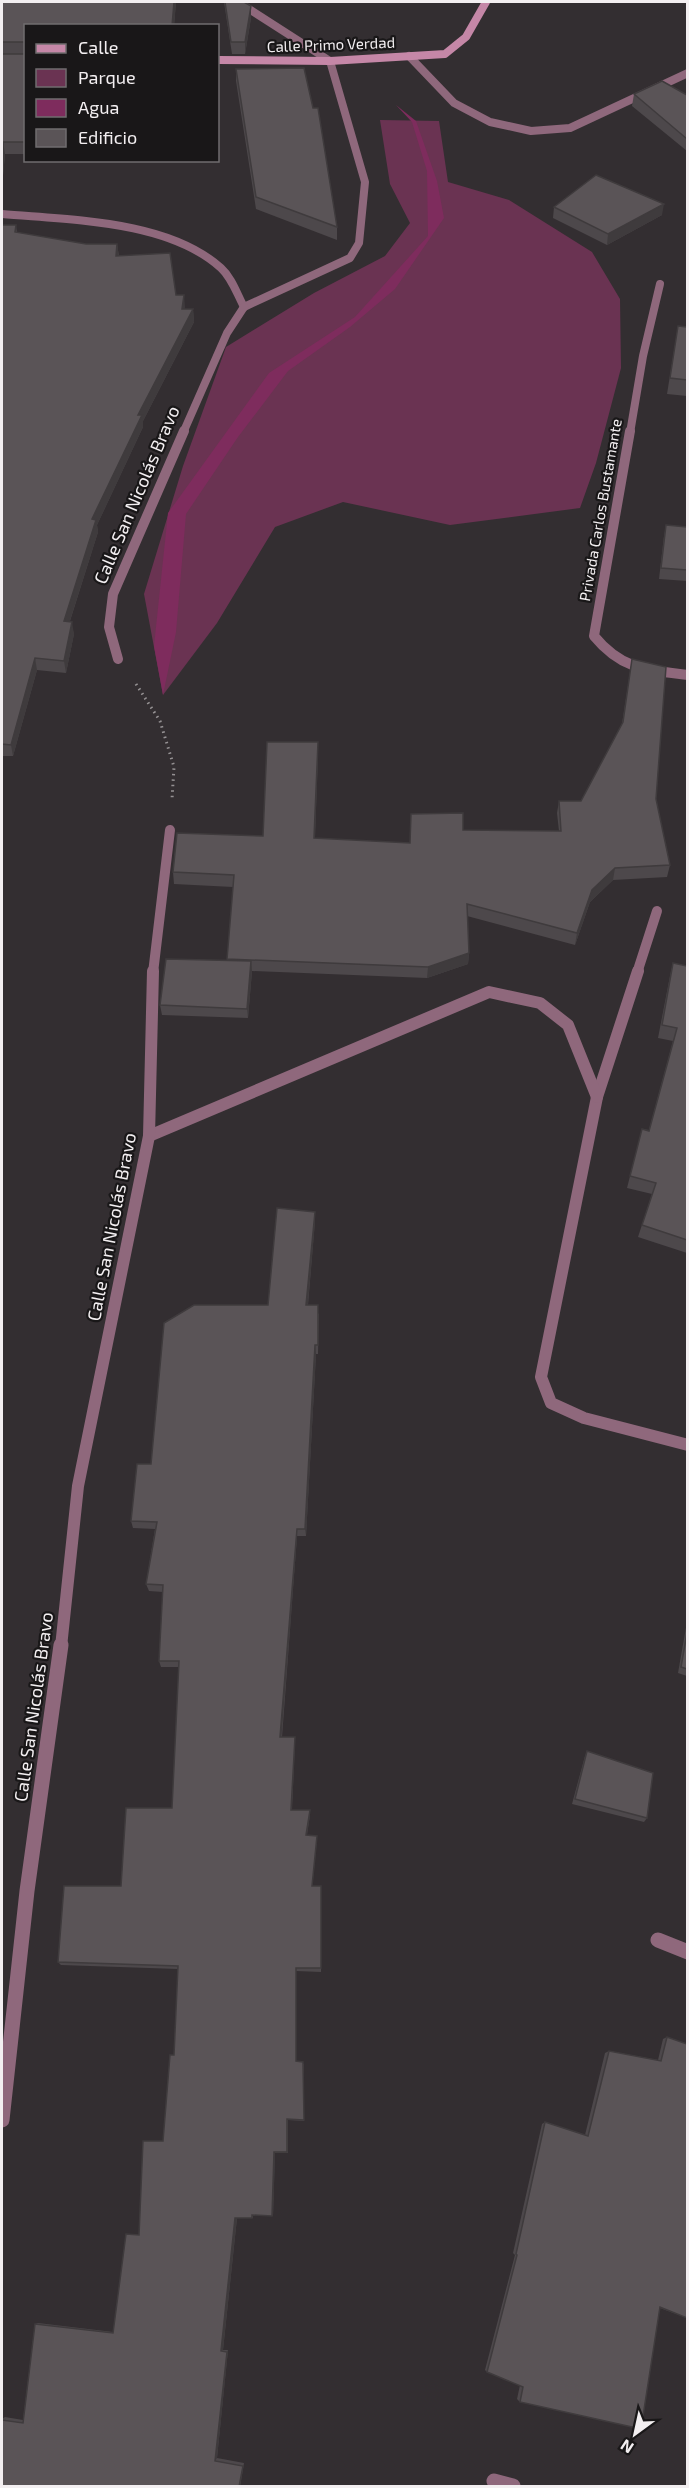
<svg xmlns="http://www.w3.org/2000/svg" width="689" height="2488" font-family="'Exo 2',sans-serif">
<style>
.green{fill:#6a3352}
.water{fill:#7e2c5d}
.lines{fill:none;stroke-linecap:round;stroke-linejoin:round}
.path{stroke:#959193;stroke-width:3;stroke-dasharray:1.5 4;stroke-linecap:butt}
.street-far3{stroke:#8f687c;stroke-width:8}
.street-far2{stroke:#8f687c;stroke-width:10}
.street-far1{stroke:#8f687c;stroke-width:12}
.street{stroke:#8f687c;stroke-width:15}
.secondary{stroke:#c587a7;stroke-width:8}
.wall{fill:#4d484b}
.shaded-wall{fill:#3f3b3d}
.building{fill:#5a5457;stroke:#3f3b3d;stroke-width:1.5}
.labels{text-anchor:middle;stroke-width:4.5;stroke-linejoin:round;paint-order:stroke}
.far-street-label{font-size:15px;fill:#f3eff1;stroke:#191718}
.street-label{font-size:18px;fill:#f3eff1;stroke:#191718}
</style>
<rect width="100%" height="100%" fill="#332e31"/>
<path class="green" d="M380 120 439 121 448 182 509 200 592 252 620 299 621 368 596 463 580 508 450 525 343 502 275 527 217 623 163 695 144 594 183 466 226 347 314 293 385 256 410 223 390 184Z"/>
<path class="water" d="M396 105 416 121 437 181 444 218 395 289 350 327 288 371 238 437 186 514 176 632 163 695 154 646 168 513 269 373 355 317 428 236 427 171 412 122Z"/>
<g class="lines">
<path class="path" d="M136 684 160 721 174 767 172 799"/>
<g class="street-far3">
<path d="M238 2 330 61 365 182 359 243 350 258 244 307"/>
<path d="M409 56 454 103 490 122 531 131 570 128 688 73"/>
<path d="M2 214C70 220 168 220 221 268 232 278 237 294 244 307"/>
<path d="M183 433 227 333 244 307"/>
<path d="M630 433 643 356 660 284"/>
</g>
<g class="street-far2">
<path d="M630 431 594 636C622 670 647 670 688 675"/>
<path d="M118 659 109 627 113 594 184 431"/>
<path d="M153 973 170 830"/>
<path d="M637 973 657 911"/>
</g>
<g class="street-far1">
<path d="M638 971 597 1097 541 1377 551 1403 584 1418 688 1445"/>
<path d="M149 1136 489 992 540 1003 568 1025 597 1097"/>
<path d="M61 1647 78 1486 149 1136 153 971"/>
</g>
<g class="street">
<path d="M658 1940 688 1952"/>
<path d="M2 2120 27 1891 61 1645"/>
<path d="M494 2481 513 2486"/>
</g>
<path class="secondary" d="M218 60 330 61 445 54 466 37 486 2"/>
</g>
<g class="wall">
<path d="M2 2H176L174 26H26V154H5L2 186Z"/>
<path d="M224 2H244L251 18 245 54H232Z"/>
<path d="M236 69 337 227V240L256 209 236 81Z"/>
<path d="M634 94 687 95V151L632 106Z"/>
<path d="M554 207 662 215 607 245 553 218Z"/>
<path d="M2 225H16L17 233 86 244H117L119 256 176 295 184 309H193L194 322 143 421V427L97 525 98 532 70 621 74 634 66 673 37 670 13 756H2Z"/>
<path d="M678 326 687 327V396L667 394Z"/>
<path d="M666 525 687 527V581L659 579 664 536Z"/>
<path d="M632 659 656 799 670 865 667 877 613 880 590 902 575 945 467 916 469 953 468 964 427 978 252 971 248 1018 162 1015 160 1005 227 961 233 887 174 884 173 872 263 836 318 755 315 838 410 843 463 830 559 831 557 813 559 801H581L622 724Z"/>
<path d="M673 963 687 966V1253L638 1237 652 1194 627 1188 642 1129 649 1130 673 1041 658 1038 670 976Z"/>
<path d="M315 1221 308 1305 319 1314 318 1354H316L306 1536H297L282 1737 295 1742 292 1810 310 1815 307 1835 317 1836 312 1886H321V1972L296 1971V2061L304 2064V2121L288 2120V2153H275L273 2216 253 2215V2218H237L223 2350H228L217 2458 244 2463 240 2487H2V2419L5 2417 23 2420 35 2324 38 2323 113 2332 139 2235 163 2141 174 2055 178 1969 61 1965 58 1962 121 1886 172 1808 179 1667H161L159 1661 163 1592 149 1591 146 1584 155 1529 133 1528 131 1521 151 1464 268 1305Z"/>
<path d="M687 1622V1676L678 1673Z"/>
<path d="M587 1751 647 1818 644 1822 572 1804 585 1756Z"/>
<path d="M667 2037 687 2044V2318L660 2308 520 2402 517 2399 520 2385 487 2372 485 2370 515 2255 513 2253 542 2124 545 2122 585 2135 605 2053 609 2051 658 2060 663 2039Z"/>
</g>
<g class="shaded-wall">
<path d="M174 2H176L174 26H172Z"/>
<path d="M251 6V18L245 54V42Z"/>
<path d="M3 142 5 154 2 186V153Z"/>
<path d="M664 204 662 215 607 245 608 234Z"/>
<path d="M117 244 119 257 116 256Z"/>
<path d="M184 295 185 307 183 322 182 309Z"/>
<path d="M193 309 194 322 143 421V427L97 525 98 532 66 633 64 621 92 519 138 415Z"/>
<path d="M72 622 74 634 66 673 64 661Z"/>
<path d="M35 658 37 670 13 756 11 745Z"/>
<path d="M318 742V755L314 850V838Z"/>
<path d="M615 868 613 880 590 902 575 945 577 933 592 890Z"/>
<path d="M469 953 468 964 427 978 428 967Z"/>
<path d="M251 961 252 971 248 1018 247 1009Z"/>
<path d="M315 1212V1221L307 1314 306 1305Z"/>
<path d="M315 1345 316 1354 306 1536 305 1529Z"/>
<path d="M297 1529V1536L281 1742 280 1737Z"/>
<path d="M310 1810V1815L306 1839V1835Z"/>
<path d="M317 1836V1841L312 1890V1886Z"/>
<path d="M274 2152 275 2153 273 2216H272Z"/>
<path d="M235 2218H237L223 2350 221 2351Z"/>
<path d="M228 2350 217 2458 215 2461 227 2352Z"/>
</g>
<g class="building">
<path d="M2 2H174L172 26H26V42H2Z"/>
<path d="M225 2H244L251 6 245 42H231Z"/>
<path d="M26 53V142H3L2 153V54H25Z"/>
<path d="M304 68 313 108H318L337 227 256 197 236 69Z"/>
<path d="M662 81 687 95V139L634 94Z"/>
<path d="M596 175 664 204 608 234 554 207Z"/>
<path d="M2 225H16L15 232 86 244H117L116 256 170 253 176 295H184L182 309H193L138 415H142L92 519 96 520 64 621 72 622 64 661 35 658 11 745 2 744Z"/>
<path d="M678 326 687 327V380L670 378Z"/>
<path d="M666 525 687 527V570L661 568Z"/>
<path d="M632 659 666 667 656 799 670 865 615 868 592 890 577 933 467 904 469 953 428 967 227 959 234 875 173 872 177 833 263 836 267 742H318L314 838 410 843 411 814 463 813V830L561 831 559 801H581L623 722Z"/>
<path d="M166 959 251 961 247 1009 160 1005Z"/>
<path d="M673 963 687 966V1240L642 1225 656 1183 630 1176 642 1129 649 1131 677 1028 662 1025Z"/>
<path d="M277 1208 315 1212 306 1305H318V1345H315L305 1529H297L280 1737H295L291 1810H310L306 1835 317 1836 312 1886H321V1968H296V2061L303 2062 304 2120 287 2119V2152H274L272 2216 252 2215V2218H235L221 2351 227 2352 215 2461 243 2466 239 2487H2V2420L23 2423 35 2324 113 2333 126 2234 139 2235 143 2141H163L170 2055H174L178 1966 58 1962 64 1886H121L126 1808H172L179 1661H159L163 1585 146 1584 157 1522 131 1521 137 1464H151L164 1323 194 1305H268Z"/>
<path d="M687 1633V1669L681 1667Z"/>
<path d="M587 1751 653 1773 647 1818 575 1799Z"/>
<path d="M667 2037 687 2044V2318L660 2307 641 2429 520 2402 523 2387 487 2372 517 2255 516 2254 545 2122 588 2136 609 2051 661 2061Z"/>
</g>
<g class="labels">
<g class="far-street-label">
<text transform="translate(331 45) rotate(-2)" y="5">Calle Primo Verdad</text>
<text transform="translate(601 510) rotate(-80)" y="5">Privada Carlos Bustamante</text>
</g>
<g class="street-label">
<text transform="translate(137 495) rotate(-67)" y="6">Calle San Nicolás Bravo</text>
<text transform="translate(112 1227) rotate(-79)" y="6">Calle San Nicolás Bravo</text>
<text transform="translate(34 1707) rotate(-82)" y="6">Calle San Nicolás Bravo</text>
</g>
</g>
<rect width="689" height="2488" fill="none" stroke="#f3eff1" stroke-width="6"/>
<rect x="24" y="24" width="195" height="138" fill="#191718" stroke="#706d6f" stroke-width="1.5"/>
<rect x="36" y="44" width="30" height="9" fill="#c587a7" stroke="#706d6f" stroke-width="1.5"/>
<text x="78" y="54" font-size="18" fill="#f3eff1">Calle</text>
<rect x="36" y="69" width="30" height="18" fill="#6a3352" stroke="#706d6f" stroke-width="1.5"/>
<text x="78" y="84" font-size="18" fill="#f3eff1">Parque</text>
<rect x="36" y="99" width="30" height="18" fill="#7e2c5d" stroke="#706d6f" stroke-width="1.5"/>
<text x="78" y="114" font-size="18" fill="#f3eff1">Agua</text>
<rect x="36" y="129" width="30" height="18" fill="#5a5457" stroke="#706d6f" stroke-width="1.5"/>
<text x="78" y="144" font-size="18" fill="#f3eff1">Edificio</text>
<g transform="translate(635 2434) rotate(213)" stroke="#191718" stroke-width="4.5" paint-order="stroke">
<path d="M0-4.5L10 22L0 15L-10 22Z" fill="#f3eff1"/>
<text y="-9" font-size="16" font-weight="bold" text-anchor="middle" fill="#f3eff1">N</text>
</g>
</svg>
